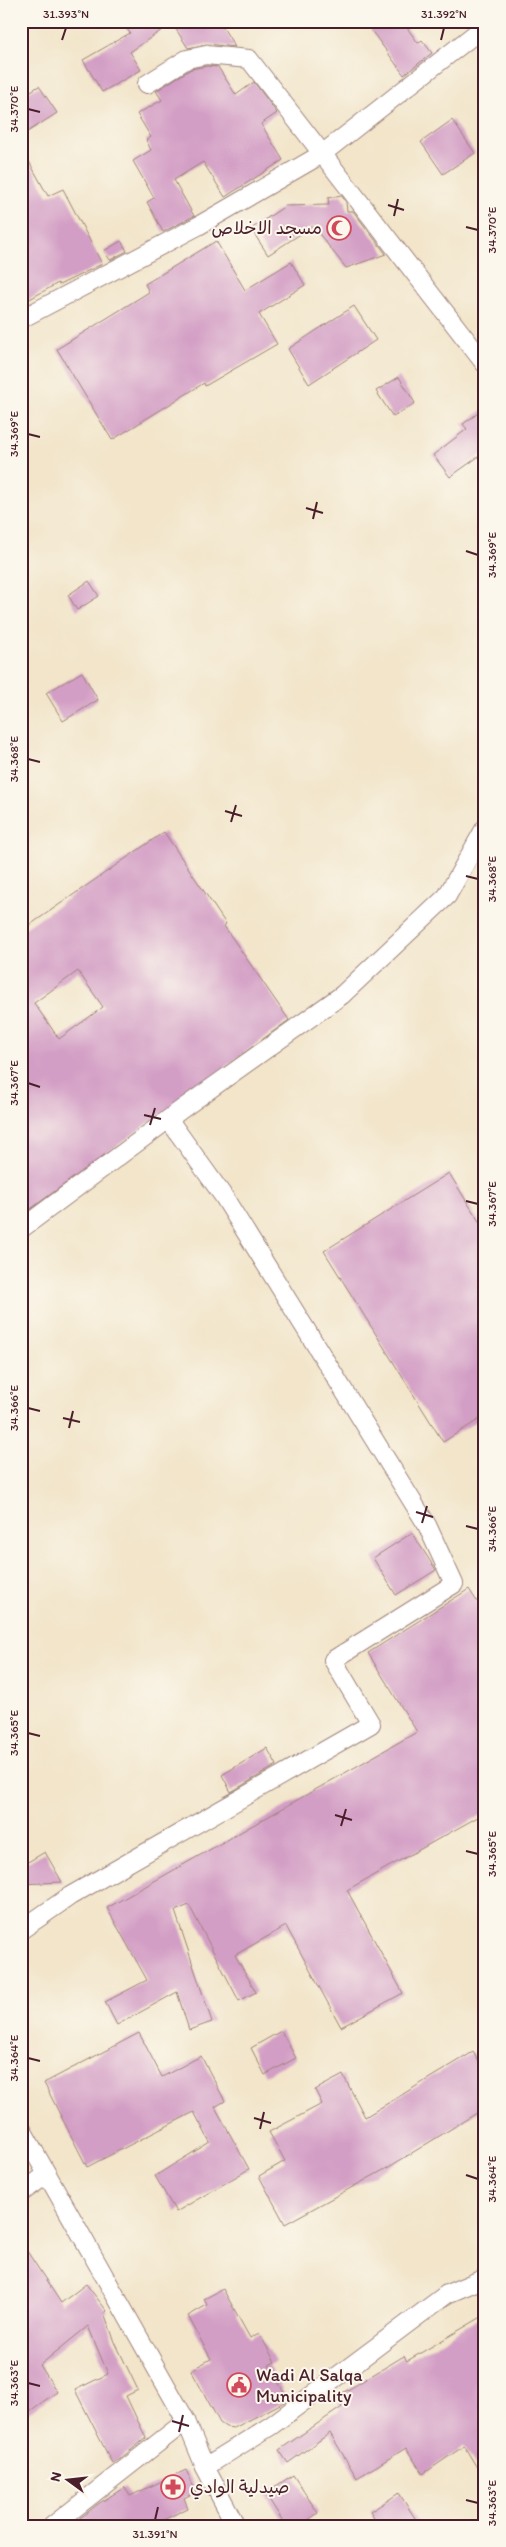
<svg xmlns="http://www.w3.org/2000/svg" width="506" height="2547" font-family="Itim,'Playpen Sans Arabic',sans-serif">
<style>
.building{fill:#d39ec5;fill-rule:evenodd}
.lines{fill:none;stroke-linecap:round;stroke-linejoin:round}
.minor-casing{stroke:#9e827a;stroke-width:20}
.minor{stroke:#fff;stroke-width:18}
.ticks{fill:none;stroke:#4a1f2b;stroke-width:2}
.labels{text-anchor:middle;stroke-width:4;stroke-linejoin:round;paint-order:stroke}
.poi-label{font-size:18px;fill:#4a1f2b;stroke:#fbf7ec;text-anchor:start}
.neatline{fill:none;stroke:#4a1f2b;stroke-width:2}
.ticks-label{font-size:12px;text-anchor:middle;fill:#4a1f2b}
</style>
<rect width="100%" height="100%" fill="#fbf7ec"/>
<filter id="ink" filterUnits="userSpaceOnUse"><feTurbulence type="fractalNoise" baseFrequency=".02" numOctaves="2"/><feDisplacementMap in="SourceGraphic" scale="10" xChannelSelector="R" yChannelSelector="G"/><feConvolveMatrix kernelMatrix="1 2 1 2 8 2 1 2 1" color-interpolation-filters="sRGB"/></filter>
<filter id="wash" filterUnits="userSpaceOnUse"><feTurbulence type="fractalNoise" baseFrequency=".0096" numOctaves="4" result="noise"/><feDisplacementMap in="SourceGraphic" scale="20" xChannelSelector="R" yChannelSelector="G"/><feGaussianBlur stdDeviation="1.12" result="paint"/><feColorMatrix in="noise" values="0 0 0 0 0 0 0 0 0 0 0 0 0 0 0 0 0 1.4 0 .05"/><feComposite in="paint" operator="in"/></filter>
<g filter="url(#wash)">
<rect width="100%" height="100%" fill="#f2e5ca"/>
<g id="blocks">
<g class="building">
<path d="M136 21H219L235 47 207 44 188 48 172 23 130 52 141 70 102 92 83 60 130 33 126 28Z"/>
<path d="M383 21H402L418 43 422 40 432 53 404 75 371 30Z"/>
<path d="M207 66 218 67 236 95 254 82 277 113 261 124 283 160 225 197 203 162 174 180 194 216 163 232 147 202 154 198 133 161 151 150 146 140 151 137 137 114 162 100 156 91 191 69Z"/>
<path d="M39 86 57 113 21 136V97Z"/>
<path d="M452 120 475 153 443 174 421 142Z"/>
<path d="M21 147 48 196 63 189 102 264 59 285 58 283 21 304Z"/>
<path d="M341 195 346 202 347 211H353L386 254 346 268 313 226 268 255 251 229 285 206 329 205 328 198Z"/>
<path d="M121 241 127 251 110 260 104 251Z"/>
<path d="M216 241 245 290 291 262 305 285 259 314 277 344 205 386 204 383 112 440 57 349 149 292 145 284Z"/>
<path d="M354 306 376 340 309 384 288 349Z"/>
<path d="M399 377 415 403 393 417 376 391Z"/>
<path d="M485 408V452L450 477 433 455 467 429 463 424Z"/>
<path d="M89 581 99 596 77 610 68 595Z"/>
<path d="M82 672 98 700 63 721 46 693Z"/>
<path d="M164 832 226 924 224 926 289 1020 21 1216V931ZM78 971 103 1007 59 1039 34 1003Z"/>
<path d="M449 1173 485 1231V1416L443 1442 324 1251Z"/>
<path d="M412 1533 436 1570 396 1595 373 1558Z"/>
<path d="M469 1589 485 1614V1813L347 1890 403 1993 341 2027 286 1926 235 1955 256 1992 239 2001 189 1905 175 1911 212 2022 189 2030 177 1992 117 2025 105 2002 147 1980 107 1908 417 1732 368 1653Z"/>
<path d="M267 1748 277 1765 231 1792 222 1775Z"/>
<path d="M45 1852 62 1882 21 1884V1866Z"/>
<path d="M281 2031 296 2058 265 2075 251 2048Z"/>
<path d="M139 2033 162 2077 201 2056 225 2101 215 2107 249 2169 176 2212 155 2176 210 2142 194 2112 87 2167 44 2083Z"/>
<path d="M473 2052 485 2072V2108L389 2167 285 2224 259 2176 285 2161 269 2132 322 2104 315 2090 343 2075 365 2117Z"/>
<path d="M21 2242 61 2303 86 2284 107 2311 104 2313 115 2342 138 2390 126 2396 146 2438 120 2459 112 2463 75 2390 108 2374 88 2326 40 2365 57 2392 21 2417Z"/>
<path d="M223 2289 250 2338 259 2333 275 2362 269 2365 288 2400 234 2428 226 2427 220 2423 191 2370 211 2359 188 2316 207 2305 204 2299Z"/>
<path d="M485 2315V2481L464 2446 423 2474 406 2448 357 2478 330 2433 288 2463 279 2450 342 2407 336 2397 404 2356 407 2361Z"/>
<path d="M186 2470 196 2492 184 2498 188 2508 151 2526H70L98 2504 125 2487 130 2496Z"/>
<path d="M293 2475 318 2513 300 2526H286L265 2493Z"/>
<path d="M399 2493 420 2526H379L370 2512Z"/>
</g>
</g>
</g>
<g filter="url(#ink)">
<use href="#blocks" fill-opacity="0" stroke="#9e827a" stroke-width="1"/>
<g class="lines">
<g class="minor-casing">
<g id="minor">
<path d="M147 84 187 59 206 55 249 59 485 364"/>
<path d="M21 319 198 226 322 154 485 26"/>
<path d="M21 1229 182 1109 342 995 447 896 485 828"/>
<path d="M21 1930 70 1896 371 1724 333 1660 454 1584 427 1525 224 1197 169 1120"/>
<path d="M21 2128 186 2421 205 2467 236 2526"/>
<path d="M21 2193 46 2175"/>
<path d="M205 2467 272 2425 447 2294 485 2278"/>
<path d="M52 2526 186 2421"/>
</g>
</g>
<use href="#minor" class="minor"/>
</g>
</g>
<path class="ticks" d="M62 40 66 28M441 40 444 28M28 109 40 112M388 205 404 210M394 216 398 199M466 227 478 230M28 434 40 437M306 508 323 513M313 519 317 502M466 551 478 555M28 759 40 762M225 811 242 816M231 822 236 805M466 876 478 879M28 1083 40 1087M144 1115 161 1119M150 1125 155 1108M466 1201 478 1204M28 1408 40 1411M63 1418 80 1422M69 1428 73 1411M416 1512 433 1517M422 1523 427 1506M466 1526 478 1529M28 1733 40 1736M335 1815 352 1820M341 1826 346 1809M466 1851 478 1854M28 2058 40 2061M254 2118 271 2123M260 2129 264 2112M466 2175 478 2179M28 2383 40 2386M172 2421 189 2426M179 2432 183 2415M466 2500 478 2503M155 2520 158 2507"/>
<defs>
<g id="mosque-ring" transform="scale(1.25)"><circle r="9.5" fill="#fbf7ec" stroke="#d1495b" stroke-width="1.5"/><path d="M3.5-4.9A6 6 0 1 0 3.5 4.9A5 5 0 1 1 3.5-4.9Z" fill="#d1495b"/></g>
<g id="civic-ring" transform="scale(1.25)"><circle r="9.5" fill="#fbf7ec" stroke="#d1495b" stroke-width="1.5"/><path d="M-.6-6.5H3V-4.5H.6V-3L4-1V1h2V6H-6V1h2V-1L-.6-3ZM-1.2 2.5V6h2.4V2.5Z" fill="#d1495b"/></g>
<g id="pharmacy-ring" transform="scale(1.25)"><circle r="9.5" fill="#fbf7ec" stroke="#d1495b" stroke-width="1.5"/><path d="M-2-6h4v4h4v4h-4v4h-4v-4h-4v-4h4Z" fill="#d1495b"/></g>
</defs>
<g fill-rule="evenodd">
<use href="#mosque-ring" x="339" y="228"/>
<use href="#civic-ring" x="239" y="2385"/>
<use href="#pharmacy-ring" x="173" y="2487"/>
</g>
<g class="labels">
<g class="poi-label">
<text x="322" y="234" text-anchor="end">مسجد الاخلاص</text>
<text x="256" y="2381">Wadi Al Salqa<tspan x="256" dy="21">Municipality</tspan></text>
<text x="190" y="2493">صيدلية الوادي</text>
</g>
</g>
<rect width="506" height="2547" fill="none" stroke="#fbf7ec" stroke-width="55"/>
<g transform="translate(68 2480) rotate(285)" stroke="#fbf7ec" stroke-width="4" paint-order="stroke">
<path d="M0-4L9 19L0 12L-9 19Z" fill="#4a1f2b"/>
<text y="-8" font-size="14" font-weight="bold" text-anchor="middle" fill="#4a1f2b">N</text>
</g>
<rect x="28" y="28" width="450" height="2492" class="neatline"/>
<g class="ticks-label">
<text x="66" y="18">31.393°N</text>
<text x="444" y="18">31.392°N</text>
<text transform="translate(14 109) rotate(-90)" y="4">34.370°E</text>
<text transform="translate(492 230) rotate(-90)" y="4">34.370°E</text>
<text transform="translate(14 434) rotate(-90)" y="4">34.369°E</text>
<text transform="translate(492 555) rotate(-90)" y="4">34.369°E</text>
<text transform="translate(14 759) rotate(-90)" y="4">34.368°E</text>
<text transform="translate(492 879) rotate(-90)" y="4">34.368°E</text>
<text transform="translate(14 1083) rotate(-90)" y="4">34.367°E</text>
<text transform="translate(492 1204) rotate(-90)" y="4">34.367°E</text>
<text transform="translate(14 1408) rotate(-90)" y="4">34.366°E</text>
<text transform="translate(492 1529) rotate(-90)" y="4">34.366°E</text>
<text transform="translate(14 1733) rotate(-90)" y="4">34.365°E</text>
<text transform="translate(492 1854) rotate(-90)" y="4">34.365°E</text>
<text transform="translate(14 2058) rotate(-90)" y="4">34.364°E</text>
<text transform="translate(492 2179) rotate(-90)" y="4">34.364°E</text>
<text transform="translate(14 2383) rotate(-90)" y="4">34.363°E</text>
<text transform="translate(492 2503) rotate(-90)" y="4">34.363°E</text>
<text x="155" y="2538">31.391°N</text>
</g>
</svg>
